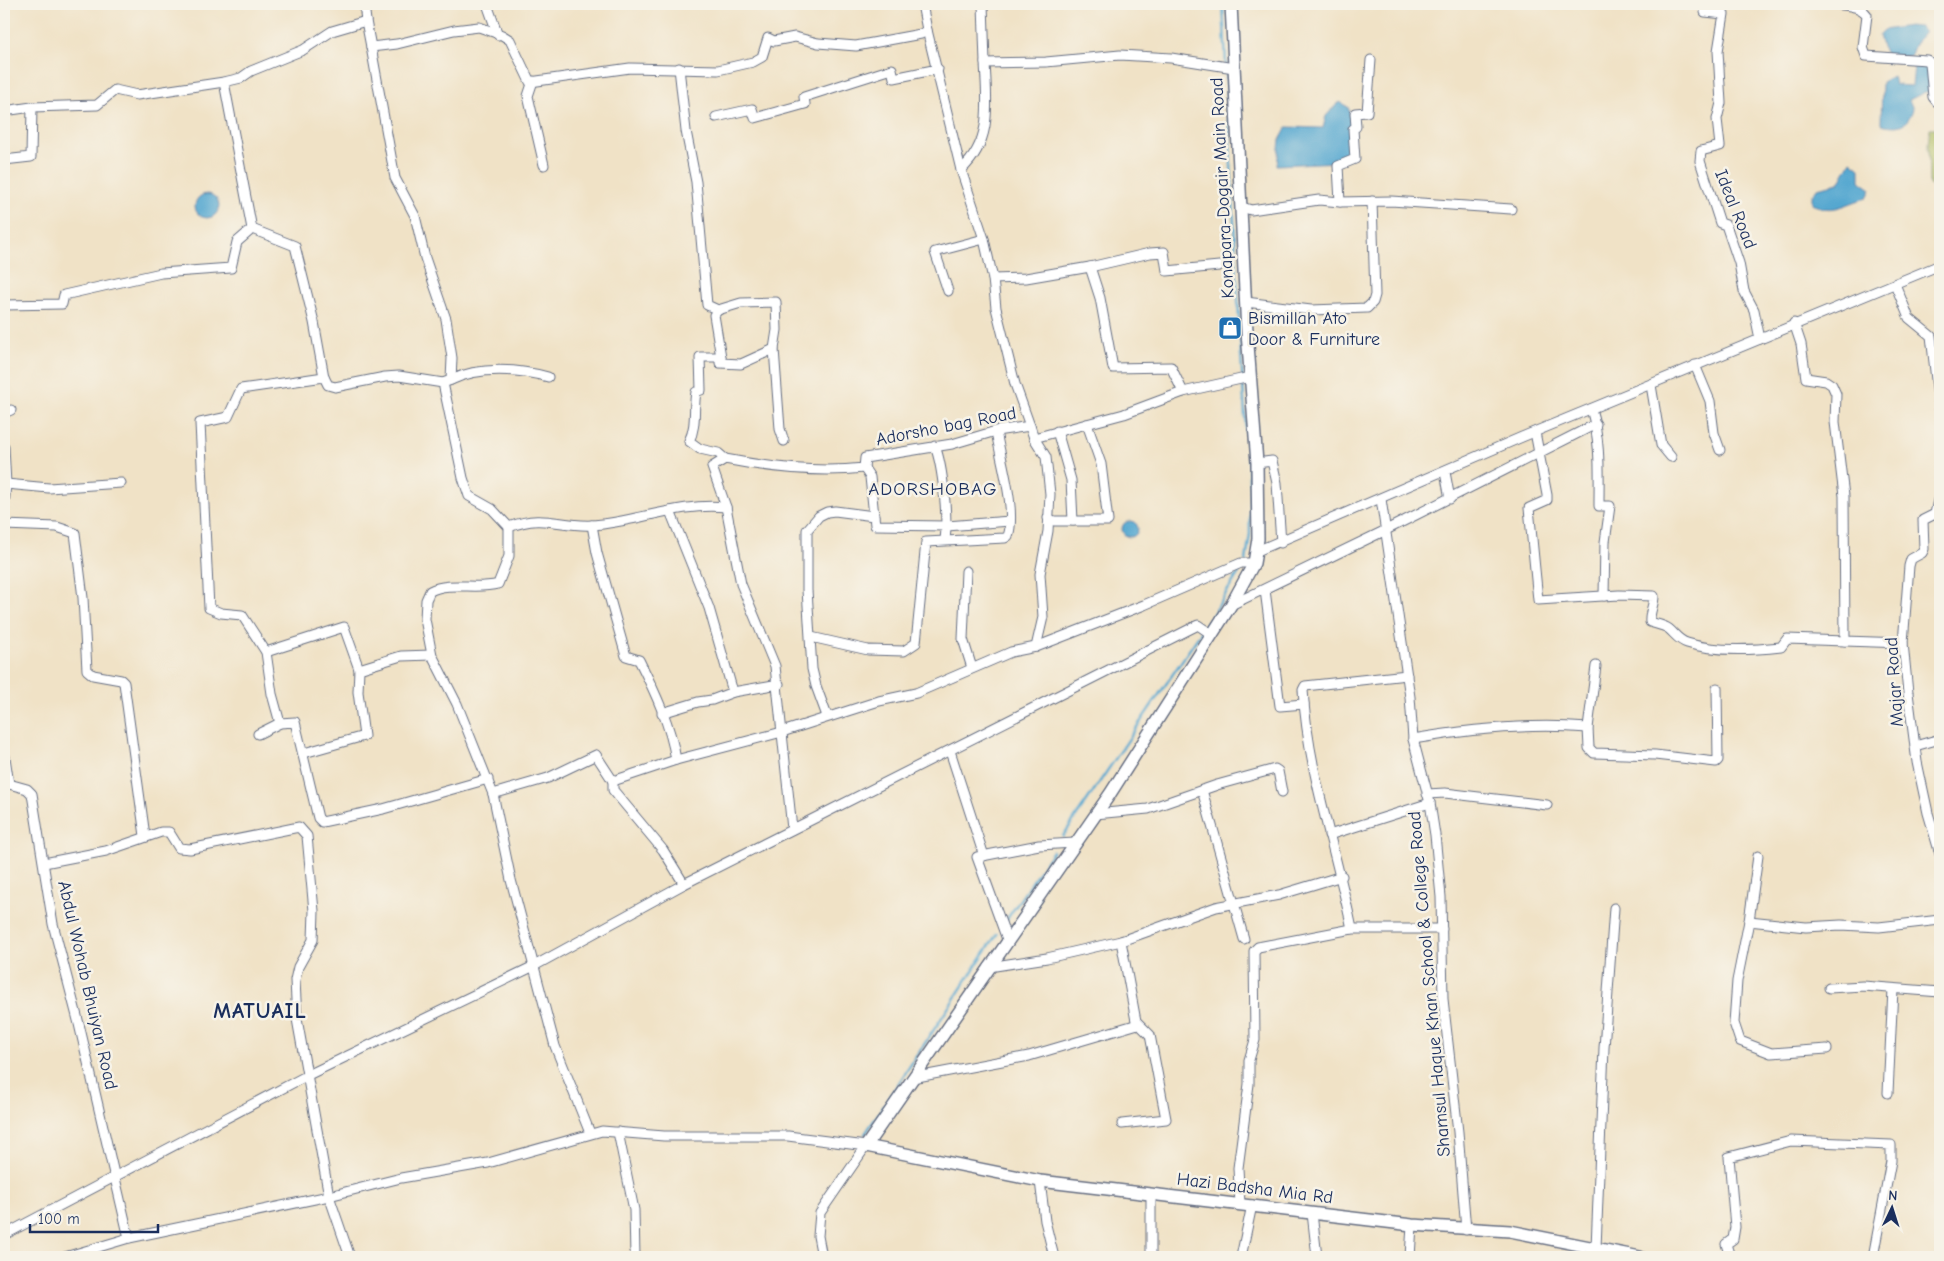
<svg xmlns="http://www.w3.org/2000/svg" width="1944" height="1261" font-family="'Comic Neue',sans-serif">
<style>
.green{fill:#aebc5f;stroke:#64765e}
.water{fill:#55a7d0;stroke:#386b97}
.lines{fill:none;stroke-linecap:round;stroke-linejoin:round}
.stream{stroke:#55a7d0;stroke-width:2.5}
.minor-casing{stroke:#666e82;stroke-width:11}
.major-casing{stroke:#666e82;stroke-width:14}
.minor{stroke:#fff;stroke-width:9}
.major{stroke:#fff;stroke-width:11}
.labels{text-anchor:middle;stroke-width:5;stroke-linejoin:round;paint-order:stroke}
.street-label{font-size:18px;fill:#1b2f5e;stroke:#f7f3e8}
.poi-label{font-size:18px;fill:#1b2f5e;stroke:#f7f3e8;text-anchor:start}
.neighbourhood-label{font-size:19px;letter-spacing:1px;fill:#1b2f5e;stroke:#f7f3e8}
.district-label{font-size:22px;font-weight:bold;letter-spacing:1px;fill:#1b2f5e;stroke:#f7f3e8}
</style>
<rect width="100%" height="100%" fill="#f7f3e8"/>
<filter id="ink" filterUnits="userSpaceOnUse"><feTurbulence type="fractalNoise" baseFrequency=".02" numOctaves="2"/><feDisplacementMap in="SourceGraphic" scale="10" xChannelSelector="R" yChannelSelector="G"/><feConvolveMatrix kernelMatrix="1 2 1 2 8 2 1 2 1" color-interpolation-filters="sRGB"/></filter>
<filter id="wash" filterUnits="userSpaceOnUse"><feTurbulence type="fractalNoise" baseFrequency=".0096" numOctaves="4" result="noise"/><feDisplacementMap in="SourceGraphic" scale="20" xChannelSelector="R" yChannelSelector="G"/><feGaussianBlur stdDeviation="1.12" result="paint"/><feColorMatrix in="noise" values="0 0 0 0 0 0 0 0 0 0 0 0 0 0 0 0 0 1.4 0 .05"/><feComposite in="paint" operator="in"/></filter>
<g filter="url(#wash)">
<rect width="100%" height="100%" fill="#f0e2c6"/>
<path class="green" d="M1930 128H1940V190L1929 185 1928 144Z"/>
<g class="water">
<path d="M1908 26 1920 27 1924 32 1915 44 1910 57 1886 54 1882 47 1879 35 1884 30Z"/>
<path d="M1933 65 1937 92H1925L1909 100 1913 109C1907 127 1898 128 1881 124L1882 82 1893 76 1895 85 1912 86 1914 66Z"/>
<path d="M1339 102 1348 107C1353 122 1352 142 1347 158L1339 162 1277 165 1280 140 1287 127 1323 128 1326 116Z"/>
<path d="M1851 161 1860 168V181L1871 189 1867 198C1846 203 1832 216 1812 203V196L1817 188 1839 183Z"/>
<circle cx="207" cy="206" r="12"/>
<circle cx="1130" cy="529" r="8"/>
</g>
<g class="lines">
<g class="stream">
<path d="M1223 4 1226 65"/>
<path d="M1226 70 1241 356 1249 476 1250 534 1246 561"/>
<path d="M1205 627 1243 566"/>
<path d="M1063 836 1202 631"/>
<path d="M1007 919 1053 851"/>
<path d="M865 1134 997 934"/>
</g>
</g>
</g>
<g filter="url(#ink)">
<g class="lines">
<g class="minor-casing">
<g id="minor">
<path d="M364 4 366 21"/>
<path d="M487 4 498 35"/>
<path d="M983 4 985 63 1046 62 1120 55 1171 58 1234 68"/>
<path d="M1706 4 1705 12 1724 14 1718 51 1721 103 1717 119 1720 146 1701 151 1700 161 1720 223 1726 225 1739 263 1744 291 1754 310 1760 339"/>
<path d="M1835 4C1846 6 1860 5 1867 15L1863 47 1866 56 1927 60 1930 63 1933 97 1937 102H1940"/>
<path d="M927 30 961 170 984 239 993 279 996 308 1015 384 1030 426"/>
<path d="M371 47 395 178 415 216 425 258 446 319 452 358 451 380 443 383"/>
<path d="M679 68 686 131 696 182 707 305 718 310 714 315 721 357H700L701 390 696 392C693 408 697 426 689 441L700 449 718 453 725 459"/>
<path d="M533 81 528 96 544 165"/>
<path d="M4 111 32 107 97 105 115 90 137 95 224 82"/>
<path d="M716 117 752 109 755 118 805 104 804 97 892 69 894 78 938 69"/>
<path d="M4 160 31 157 32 107"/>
<path d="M961 170C993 141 987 103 985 63"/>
<path d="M1340 202 1338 166 1355 159 1353 129 1356 127 1355 113 1367 112 1371 60"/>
<path d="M1242 207 1251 210 1319 200 1340 202 1391 201 1511 209"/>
<path d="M1090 267 1150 253 1164 252 1167 271 1219 266"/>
<path d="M993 279 1026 278 1090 267 1100 298 1113 368 1171 367 1183 392"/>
<path d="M1895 284 1909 318 1931 336 1940 415"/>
<path d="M948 291 935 252 984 239"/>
<path d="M1246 302 1311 310 1367 308 1373 302 1375 295 1372 201"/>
<path d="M4 305 62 304 64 295 161 273 231 268 237 242 252 229"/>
<path d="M718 310 741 303 776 302 777 330 774 349 780 429 784 441"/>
<path d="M1794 323 1801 344 1806 378 1826 381 1832 385 1836 394 1835 422 1844 496 1845 641 1903 643"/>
<path d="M721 357 720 363 741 364 774 349"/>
<path d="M1695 365 1710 401 1714 433 1720 450"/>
<path d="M451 380C480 366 518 369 548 377"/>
<path d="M1651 385 1661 445 1671 457"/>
<path d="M1591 409C1601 441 1599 473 1599 506H1610L1605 542 1604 596"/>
<path d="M4 413 11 410"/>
<path d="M1535 432 1547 495V500L1529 508 1538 600 1619 595 1654 596C1654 605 1649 613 1650 622 1656 624 1664 625 1669 629 1675 634 1678 640 1687 643 1714 652 1753 650 1781 647L1787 639 1845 641"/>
<path d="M1034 438 1046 457 1050 494 1048 531 1040 574 1043 617 1036 647"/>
<path d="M935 446C943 467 948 518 945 540"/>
<path d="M4 447 6 484 4 506"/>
<path d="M1257 463 1272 461 1277 483 1281 543"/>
<path d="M864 468 870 477 874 516"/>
<path d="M1445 472 1450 499"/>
<path d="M6 484 49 488 121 483"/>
<path d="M1940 491 1935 514 1923 520 1924 549 1922 553 1911 559 1909 566 1903 643 1908 693 1917 762 1928 813 1940 854"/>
<path d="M1381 499 1410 697 1413 739 1430 803 1435 835 1441 897 1443 999 1458 1132 1466 1230"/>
<path d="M726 507 741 584 775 666 792 829"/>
<path d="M670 511 709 608 733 692"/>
<path d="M1048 518 1054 521H1073L1071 480 1057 431"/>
<path d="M1073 521H1108L1101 464 1087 424"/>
<path d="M4 525 57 527 75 533 83 598 87 670 93 675 121 680 124 683 145 836"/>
<path d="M592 525 597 553 626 656 639 660C655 692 671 726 676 760"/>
<path d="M509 527 492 509 469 496 463 478 443 383 399 376 385 377 335 387 328 385 324 377 314 322 295 246 252 229 224 82 241 78 251 71 303 50 332 31 366 21 371 47 397 44 454 30 479 27 502 35 510 40 530 82 630 68 718 70 753 62 762 57 768 38 774 41 795 37 818 43 856 46 921 34 927 30 922 4"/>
<path d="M1257 551 1522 437 1940 265"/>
<path d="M966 571 963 639 972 668"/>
<path d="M1265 590 1280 706 1304 704"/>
<path d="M1231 605 1386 530 1596 424"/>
<path d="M811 637 868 650 904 651 916 643 926 542 1005 538 1008 536C1017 511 1000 457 996 431"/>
<path d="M266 652 344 627 359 669 401 656 432 655"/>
<path d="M1596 666 1588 728 1589 748 1594 753 1655 755 1716 762 1718 760 1717 688"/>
<path d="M662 713 698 702 712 700 733 692 779 684"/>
<path d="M827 716 816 686 812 669 807 590V530L819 516 827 512 835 511 874 516 875 525 947 526 1010 521"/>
<path d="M280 723 272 694 266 652 242 615 221 613 209 608 200 423 228 417 241 389 324 377"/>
<path d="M258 734 280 723 295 722 318 818 322 822 383 809 488 779"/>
<path d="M1413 739C1471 729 1529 723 1588 728"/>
<path d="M1915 746 1940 739"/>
<path d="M4 751 9 784 27 789 32 794 53 924 79 1024 129 1238"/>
<path d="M950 751 984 856"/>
<path d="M304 753 364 736 358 692 359 669"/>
<path d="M613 781V790L663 850 684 884"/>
<path d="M1202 790 1244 939"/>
<path d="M493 794 548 778 596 755 613 781 676 760 782 732 879 701 916 693 1011 652 1036 647 1144 605 1241 563H1254"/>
<path d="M1427 794 1445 793 1547 805"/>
<path d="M1095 814 1148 809 1217 785 1275 769 1278 771 1282 792"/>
<path d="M1329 835 1430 803"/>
<path d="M44 863 106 851 161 832H169L179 848 190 849 299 827 307 836 314 911 313 940 298 967 295 980 297 1019 329 1196 350 1257"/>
<path d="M1749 921 1758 856"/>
<path d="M1352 929C1336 849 1308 772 1303 690L1305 686 1407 675"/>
<path d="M1121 941 1136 1021 1150 1035 1166 1119 1122 1124"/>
<path d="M1008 942 977 857 1039 845 1075 843"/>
<path d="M989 967 1047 958 1121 941 1216 907 1279 895 1342 876"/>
<path d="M1829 988 1863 986 1940 992"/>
<path d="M1827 1049 1771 1053 1740 1041 1734 1023 1737 981 1749 921 1806 927 1841 925 1879 927 1940 920"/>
<path d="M912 1078 1029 1056 1138 1024"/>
<path d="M1888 1093 1893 989"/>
<path d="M618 1132 634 1210 635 1257"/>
<path d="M590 1133 555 1046 511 880 493 794 457 704 432 655 425 619 426 600 430 591C450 581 476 590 498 584L509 556V527C544 513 559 527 593 525 637 522 680 502 726 507L712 467 725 459C771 468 817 473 864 468L865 458 952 444 996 431 1030 426 1034 438 1124 414 1183 392 1250 377"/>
<path d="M1040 1181 1045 1221 1054 1257"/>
<path d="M1151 1194V1257"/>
<path d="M1240 1204 1238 1168 1249 1084V1060L1255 1040 1254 951 1258 947 1352 929H1442"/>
<path d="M1312 1213 1317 1257"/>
<path d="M4 1235 306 1076 534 966 684 884 1198 625 1211 634"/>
<path d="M1596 1248 1604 1048 1614 908"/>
<path d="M65 1257 129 1238 329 1196 401 1178 488 1163 602 1131 664 1136H788L866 1146 820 1213 818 1236 822 1257"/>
<path d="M1241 1257 1252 1205"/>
<path d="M1410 1257 1412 1225"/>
<path d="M1730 1257 1726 1244 1733 1239 1735 1227 1729 1157 1791 1141 1891 1145V1161L1873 1257"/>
</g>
</g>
<g class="major-casing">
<path id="major" d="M1231 4 1247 332 1257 463 1258 539 1254 563 1231 605 1110 794 866 1146 1040 1181 1412 1225 1510 1231 1640 1257"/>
</g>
<use href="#minor" class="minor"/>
<use href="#major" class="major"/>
</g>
</g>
<defs>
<g id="shop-square" transform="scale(1.25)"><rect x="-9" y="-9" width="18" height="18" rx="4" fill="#1f6fb2" stroke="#f7f3e8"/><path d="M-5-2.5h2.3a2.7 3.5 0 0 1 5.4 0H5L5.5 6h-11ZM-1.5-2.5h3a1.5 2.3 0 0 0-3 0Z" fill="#fff"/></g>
</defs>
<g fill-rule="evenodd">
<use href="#shop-square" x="1230" y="328"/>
</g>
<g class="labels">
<g class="street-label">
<text transform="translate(1222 188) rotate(-93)" y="6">Konapara-Dogair Main Road</text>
<text transform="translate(1736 209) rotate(68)" y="6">Ideal Road</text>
<text transform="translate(946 426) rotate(-11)" y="6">Adorsho bag Road</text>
<text transform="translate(1894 682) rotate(-94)" y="6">Majar Road</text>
<text transform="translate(1429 984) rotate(-95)" y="6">Shamsul Haque Khan School &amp; College Road</text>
<text transform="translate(88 985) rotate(77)" y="6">Abdul Wohab Bhuiyan Road</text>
<text transform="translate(1255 1188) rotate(7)" y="6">Hazi Badsha Mia Rd</text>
</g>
<g class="poi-label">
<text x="1248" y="324">Bismillah Ato<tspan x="1248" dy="21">Door &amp; Furniture</tspan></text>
</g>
<g class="neighbourhood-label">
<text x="933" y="495">ADORSHOBAG</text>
</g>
<g class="district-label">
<text x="260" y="1018">MATUAIL</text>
</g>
</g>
<rect width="1944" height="1261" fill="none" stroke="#f7f3e8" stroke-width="20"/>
<g transform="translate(1892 1208) rotate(4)" stroke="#f7f3e8" stroke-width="4" paint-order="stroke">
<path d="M0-4L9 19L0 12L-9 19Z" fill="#1b2f5e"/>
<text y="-8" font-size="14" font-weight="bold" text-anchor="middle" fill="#1b2f5e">N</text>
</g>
<path d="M30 1224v8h128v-8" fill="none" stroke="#1b2f5e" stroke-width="2.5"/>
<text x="38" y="1224" font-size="15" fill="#1b2f5e" stroke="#f7f3e8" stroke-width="4" paint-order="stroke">100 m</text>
</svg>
